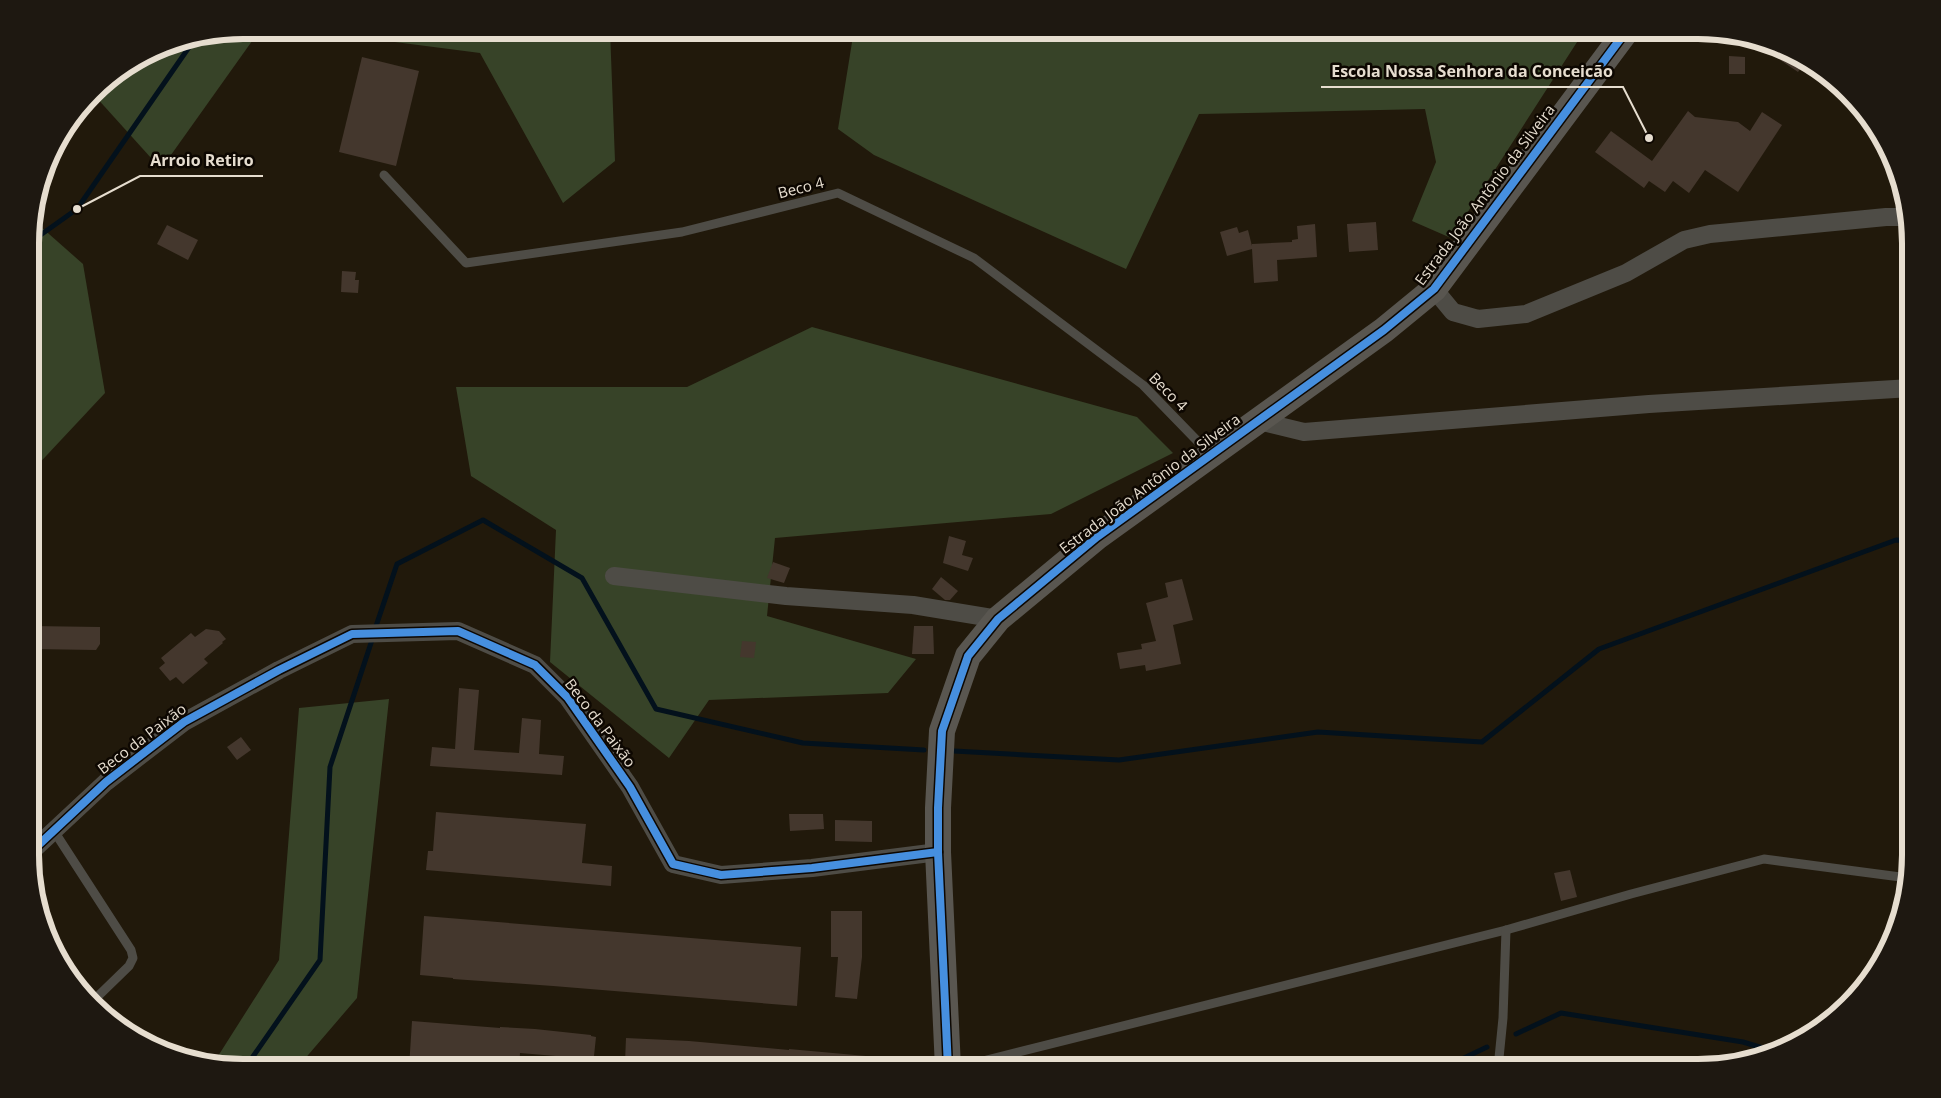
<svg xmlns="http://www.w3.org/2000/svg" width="1941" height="1098" font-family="'Open Sans',sans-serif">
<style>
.green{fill:#374328}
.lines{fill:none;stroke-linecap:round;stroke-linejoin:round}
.stream{stroke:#03111c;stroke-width:5}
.building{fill:#44372d}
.service{stroke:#4e4c46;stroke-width:9}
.minor{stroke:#4e4c46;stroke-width:18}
.secondary{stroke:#595650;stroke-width:26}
.cycleway-casing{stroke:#0d0701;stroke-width:11}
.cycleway{stroke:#468fdf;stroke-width:8}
.labels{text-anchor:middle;stroke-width:5;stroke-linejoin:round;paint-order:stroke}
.street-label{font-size:15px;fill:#e6ddcf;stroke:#0d0701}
.rim{fill:none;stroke:#e6ddcf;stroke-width:6}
.leader{fill:none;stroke:#e6ddcf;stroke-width:2}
.callout-dot{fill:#e6ddcf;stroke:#0d0701;stroke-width:2}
.callout-label{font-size:16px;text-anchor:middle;font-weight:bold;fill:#e6ddcf;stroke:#0d0701;stroke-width:5;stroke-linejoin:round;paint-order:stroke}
</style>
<rect width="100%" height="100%" fill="#21190b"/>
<g class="green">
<path d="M243 30H260L161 169 95 96 103 83 162 46Z"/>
<path d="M302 30H610L615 161 563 203 480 53Z"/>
<path d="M854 30H1559L1579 39 1451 238 1412 221 1436 162 1425 109 1199 114 1126 269 874 155 838 129Z"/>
<path d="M32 219 83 264 105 393 32 471Z"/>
<path d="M812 327 1137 417 1173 453 1051 514 775 538 767 616 916 659 888 693 709 700 669 758 550 662 556 530 471 476 456 387H687Z"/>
<path d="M32 511 39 563 32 665Z"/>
<path d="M389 699 357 998 297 1068H243L213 1064 279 960 299 708Z"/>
</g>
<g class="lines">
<g class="stream">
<path d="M32 241 77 209 194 40"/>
<path d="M375 629 397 564 483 520 582 578 656 709 803 743 924 750"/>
<path d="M954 751 1119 760 1318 732 1482 742 1599 649 1896 540 1911 541"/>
<path d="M1516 1034 1561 1013 1743 1042 1776 1052"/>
<path d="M245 1068 320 960 330 767 373 637"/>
<path d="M1443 1068 1487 1047"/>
</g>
</g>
<g class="building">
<path d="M1767 43 1804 58 1806 60 1798 72 1764 49Z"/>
<path d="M1729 56 1745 57V74H1729Z"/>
<path d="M362 57 419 71 396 166 339 152Z"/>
<path d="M1688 111 1695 117 1738 122 1750 131 1762 112 1782 125 1738 192 1705 170 1689 193 1673 181 1665 192 1649 181 1644 188 1595 152 1611 131 1652 161Z"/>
<path d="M1376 222 1378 250 1349 252 1347 224Z"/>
<path d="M1315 224 1317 257 1277 260 1278 281 1254 283 1252 249 1227 256 1220 232 1237 227 1239 233 1248 230 1252 246V244L1292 242V240L1298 239 1297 226Z"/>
<path d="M167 225 198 240 188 260 157 244Z"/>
<path d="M342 271 356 272 355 280H359L358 293 341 292Z"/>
<path d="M949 536 966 541 962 555 973 558 968 571 943 563Z"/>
<path d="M773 562 790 568 784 583 767 578Z"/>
<path d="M941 577 958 591 950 600H945L932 589Z"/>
<path d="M1182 579 1193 620 1173 625 1181 664 1146 671 1145 665 1120 669 1117 653 1142 649 1141 644 1156 641 1146 603 1168 597 1165 583Z"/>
<path d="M32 626 100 627V644L96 650 32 649Z"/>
<path d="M914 626H933L934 654H912Z"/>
<path d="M206 629 219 631 226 639 222 642 223 643 204 659 208 663 183 684 176 677 170 681 159 668 165 663 161 658 191 633 195 637Z"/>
<path d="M742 641 756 642 754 658 740 657Z"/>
<path d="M459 688 479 690 474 750 519 753 522 718 541 720 539 754 564 756 562 775 430 766 432 747 455 749Z"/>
<path d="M241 737 251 750 237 760 227 747Z"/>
<path d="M436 812 586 824 582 863 612 866 611 886 426 870 428 851H433Z"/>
<path d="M789 814H823L824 829 790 831Z"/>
<path d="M835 820 872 821V842L835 841Z"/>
<path d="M1570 870 1577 897 1561 901 1554 873Z"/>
<path d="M831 911H862V957L857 999 835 997 838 957H831Z"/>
<path d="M424 916 801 947 797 1006 553 986 453 979V978L420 975Z"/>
<path d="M412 1021 500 1028V1027L535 1029 591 1035V1036L596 1037 594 1056H591V1059L520 1053 519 1068H409Z"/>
<path d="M626 1038 689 1041 789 1050V1049L877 1057V1068H715L625 1062Z"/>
</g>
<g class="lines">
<g class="service">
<path d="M384 175 466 263 682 232 838 193 974 258 1143 385 1209 453"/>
<path d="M54 831 131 950 133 958 129 966 94 1000"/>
<path d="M955 1068 1506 930 1631 894 1764 859 1908 878"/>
<path d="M1498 1068 1503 1018 1506 930"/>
</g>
<g class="minor">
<path d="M1434 289 1453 312 1478 319 1526 314 1626 273 1684 240 1710 234 1886 217H1908"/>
<path d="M1259 421 1304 432 1649 404 1911 388"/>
<path d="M614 576 786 596 913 605 998 619"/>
<path d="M32 851 106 782 184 722 279 670 352 634 458 631 535 665 568 698 630 787 673 864 721 875 812 868 938 852"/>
</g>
<path class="secondary" d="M948 1068 938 852V808L942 731 968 656 998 619 1097 537 1384 330 1434 289 1627 30"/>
<g class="cycleway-casing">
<g id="cycleway">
<path d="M32 851 106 782 184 722 279 670 352 634 458 631 535 665 568 698 630 787 673 864 721 875 812 868 938 852"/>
<path d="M948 1068 938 852V808L942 731 968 656 998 619 1097 537 1384 330 1434 289 1627 30"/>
</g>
</g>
<use href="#cycleway" class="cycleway"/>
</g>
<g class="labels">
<g class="street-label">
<text transform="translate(801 188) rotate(-14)" y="5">Beco 4</text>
<text transform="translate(1485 195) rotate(-53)" y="5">Estrada João Antônio da Silveira</text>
<text transform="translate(1168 392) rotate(45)" y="5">Beco 4</text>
<text transform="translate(1150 484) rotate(-37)" y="5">Estrada João Antônio da Silveira</text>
<text transform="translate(600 723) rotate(53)" y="5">Beco da Paixão</text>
<text transform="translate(142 739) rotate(-37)" y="5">Beco da Paixão</text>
</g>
</g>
<path d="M0 0H1941V1098H0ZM243 39H1698A204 204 0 0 1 1902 243V855A204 204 0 0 1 1698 1059H243A204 204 0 0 1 39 855V243A204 204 0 0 1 243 39Z" fill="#1e1811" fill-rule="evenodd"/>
<path class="rim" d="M243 39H1698A204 204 0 0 1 1902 243V855A204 204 0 0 1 1698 1059H243A204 204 0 0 1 39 855V243A204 204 0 0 1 243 39Z"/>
<path class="leader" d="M1649 138L1623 87H1321M77 209L140 176H263"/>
<g class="callout-dot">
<circle cx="1649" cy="138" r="5"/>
<circle cx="77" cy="209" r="5"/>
</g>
<g class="callout-label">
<text x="1472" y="77">Escola Nossa Senhora da Conceicão</text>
<text x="202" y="166">Arroio Retiro</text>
</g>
</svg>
